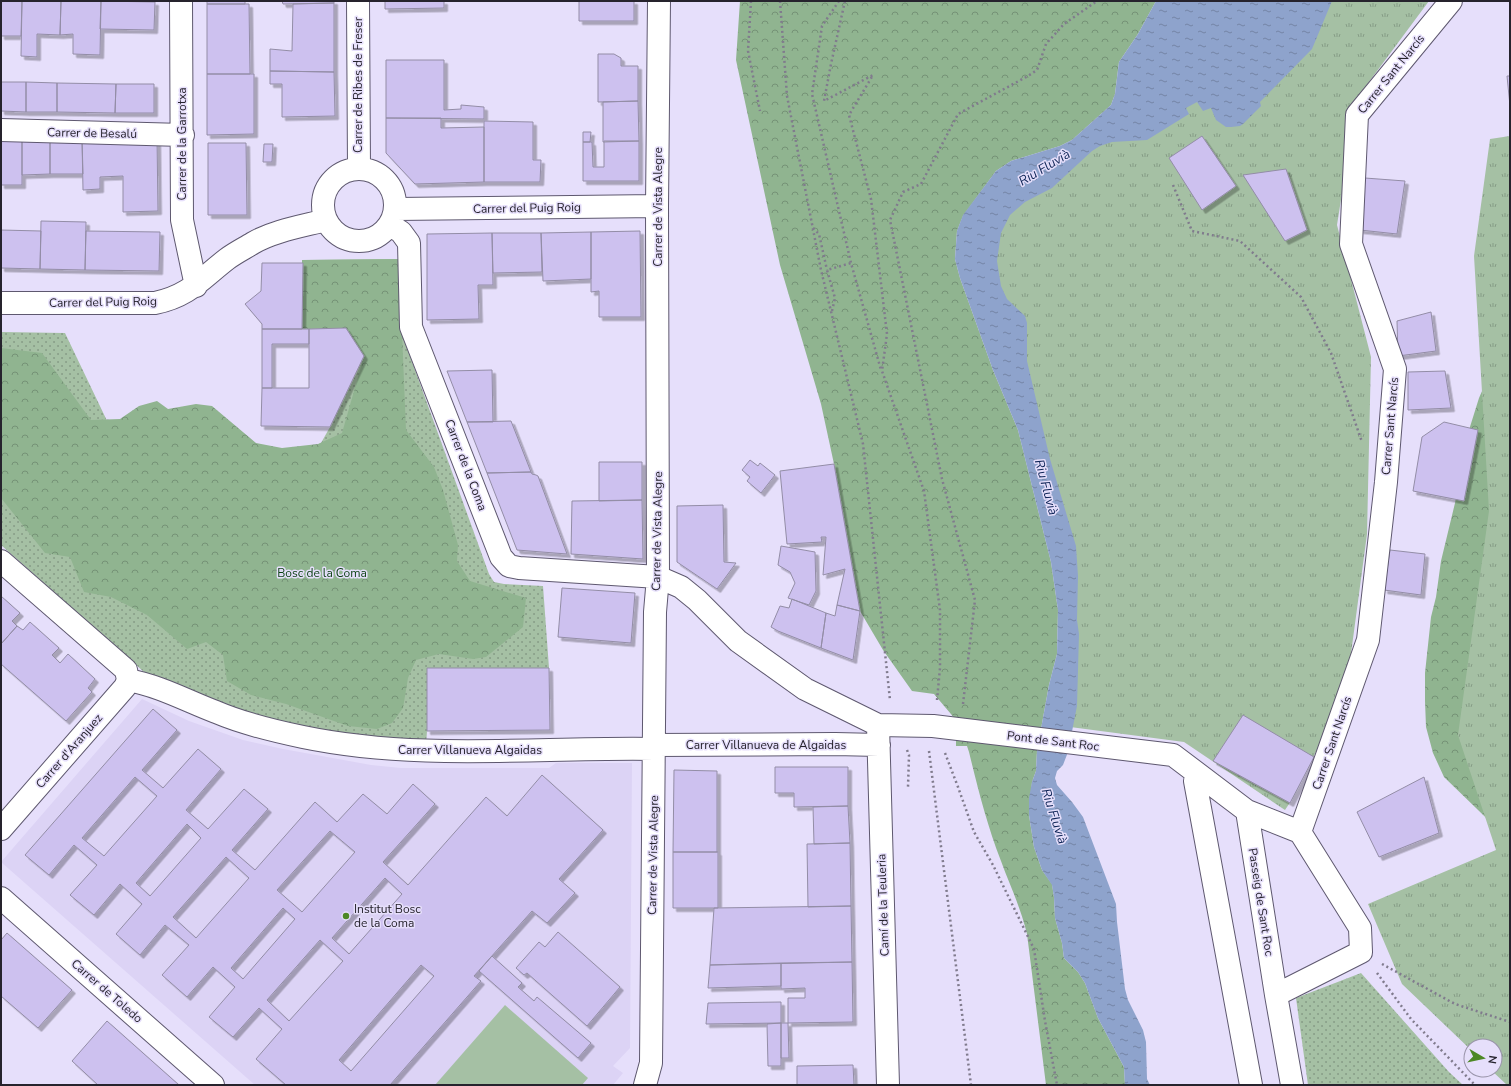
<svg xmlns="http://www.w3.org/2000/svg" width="1511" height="1086" viewBox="0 0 1511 1086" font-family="'Nunito Sans',sans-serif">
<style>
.built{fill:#dcd3f5}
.grass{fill:url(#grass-dots)}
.forest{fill:url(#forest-crowns)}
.park{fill:url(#park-tufts)}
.pitch{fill:#a5c0a4}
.water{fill:url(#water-ripples)}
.building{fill:#cdc1ef;stroke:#938da6;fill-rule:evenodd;filter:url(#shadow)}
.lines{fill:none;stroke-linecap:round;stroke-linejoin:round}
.street-casing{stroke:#5e586f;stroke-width:24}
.path{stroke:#807b8d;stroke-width:2.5;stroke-dasharray:2 3;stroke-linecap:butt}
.street{stroke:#fff;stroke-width:22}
.poi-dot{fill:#4d8825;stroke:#e6dffb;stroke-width:1.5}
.labels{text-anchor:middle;stroke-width:3;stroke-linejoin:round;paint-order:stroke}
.street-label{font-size:12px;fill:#26232d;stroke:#e6dffb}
.park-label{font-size:12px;fill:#083f0f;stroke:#e6dffb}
.poi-label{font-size:12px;fill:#26232d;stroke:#e6dffb;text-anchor:start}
.water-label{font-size:13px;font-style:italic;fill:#0f2557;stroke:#e6dffb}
</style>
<defs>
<pattern id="grass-dots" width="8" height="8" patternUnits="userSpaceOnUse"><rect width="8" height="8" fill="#a5c0a4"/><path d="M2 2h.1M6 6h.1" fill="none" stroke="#869c86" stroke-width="1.8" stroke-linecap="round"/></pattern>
<pattern id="forest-crowns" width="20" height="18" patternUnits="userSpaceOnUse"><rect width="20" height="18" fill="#90b490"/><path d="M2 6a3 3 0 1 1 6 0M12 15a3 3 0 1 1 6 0" fill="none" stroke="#759276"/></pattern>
<pattern id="park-tufts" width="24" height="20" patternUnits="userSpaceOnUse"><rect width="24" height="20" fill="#a5c0a4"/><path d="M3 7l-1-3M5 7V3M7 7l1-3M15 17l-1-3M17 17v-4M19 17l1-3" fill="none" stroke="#869c86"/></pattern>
<pattern id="water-ripples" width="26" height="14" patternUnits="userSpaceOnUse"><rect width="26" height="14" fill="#8ea3cc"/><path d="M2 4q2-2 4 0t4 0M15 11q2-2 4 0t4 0" fill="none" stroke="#7484a6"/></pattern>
<filter id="shadow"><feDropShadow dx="3.5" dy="3.5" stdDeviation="0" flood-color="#0004"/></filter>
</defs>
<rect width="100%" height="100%" fill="#e6dffb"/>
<path class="built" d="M142,699L189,721L243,740L283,749L371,765L401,768H549L556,763H632L630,1048L613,1066L623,1073L613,1085H255L1,862Z"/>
<path class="grass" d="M399,259L406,345L489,574L494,582L504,584L543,586L549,668L427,731L426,745L267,722L157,680L144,672L1,545V332L65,333L132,473L270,470L321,443L330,427L346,328L302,329V260Z
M1361,973L1449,1072L1463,1085H1308L1296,998Z"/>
<path class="forest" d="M740,1H1156L1138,34L1119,62L1115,94L1111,105L1072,140L1060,146L1011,161L996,171L963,216L957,231L955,259L960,278L993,370L1018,430L1051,562L1058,610L1057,654L1049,685L1037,751L1036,771L1032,782L1029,815L1034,847L1042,870L1052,884L1054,897L1055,918L1062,943L1064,958L1078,972L1085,983L1098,1018L1124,1067L1125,1085H1046L1027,934C1021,908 1010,886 1001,861C987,825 978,789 969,752L967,746H956V720L934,694L912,691L883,650L860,611L834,464L821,404L780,265L736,60Z
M399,259L406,430L434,467L443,490L458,545L457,561L470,581L526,598L523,627L486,657L473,659L439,654L416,660L408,678L403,708L392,723L377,729L348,726L286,704L251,695L227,681L223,655L206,642L187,649L147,615L111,597L84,592L70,557L45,553L1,498V348L42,353L91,420L120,419L139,406L157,401L168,409L196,404L212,406L256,443L282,448L318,444L342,433L364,356L346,328L302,329V260Z
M1492,368L1510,841L1444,777L1433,753L1426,727L1425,701V673L1431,617L1436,597L1441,561L1455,503L1469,430L1479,398Z"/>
<path class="park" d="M1236,1H1429L1357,98L1337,225L1371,357L1367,534L1346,691L1293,798L1285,810L1184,742L1055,725L1063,548L979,256L986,218Z
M1510,136V1085H1507L1491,1070H1495V1046H1471V1050L1402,984L1368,904L1496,850L1458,735L1489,511L1474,256L1490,139Z"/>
<path class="pitch" d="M505,1005L588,1078L582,1085H435Z"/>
<path class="water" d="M1156,1H1332L1312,49L1260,102L1261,106L1243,124L1240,126L1231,127H1226L1216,120L1211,108L1203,111L1197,102L1186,108L1189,114L1147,140L1112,142L1100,146L1092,151L1052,188L1025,202L1010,215L1001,233L997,261L1001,286L1007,299L1025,316L1027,323V361L1050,459L1076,546L1078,576L1077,620L1079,634L1077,706L1068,752L1063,765L1057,771L1055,778L1057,785L1072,802L1083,817L1116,904L1117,922L1125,989L1128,1000L1143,1030L1146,1042L1147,1079L1150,1085H1125L1124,1067L1098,1018L1085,983L1078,972L1064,958L1062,943L1055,918L1054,897L1052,885L1042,870L1034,847L1029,815V798L1032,782L1036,771L1037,751L1049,685L1057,654L1058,610L1051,562L1018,430L993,370L960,278L955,259L957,231L963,215L996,171L1011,161L1060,146L1072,140L1111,105L1115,94L1119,62L1138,34Z"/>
<path class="building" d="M1,1H22L21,36H1Z
M22,1H61L60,35L37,34V57L21,56Z
M61,1H101L100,55L73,54V34L60,35Z
M101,1L155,2L154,30L100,29Z
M207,1H245V4H207Z
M282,1H334V3L283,4Z
M385,1H444V8L385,9Z
M579,1H634V21H579Z
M334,3V72L270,71V49L292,51L293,4Z
M207,4H249L250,74H207Z
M598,54H614L621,58V66H638V101L598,102Z
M386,60H444V110L461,109V105L484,107V119L386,118Z
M270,71L334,72L335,116L282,117V84H270Z
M207,74H254V134L207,135Z
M1507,76H1510V106Z
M1,82H26V112L1,111Z
M26,82L57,83V112H26Z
M57,83L116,84L115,113L57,112Z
M116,84H154V113H115Z
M638,101L639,141L603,142V102Z
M386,118H441V128L484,127V182L415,184L386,153Z
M484,121L533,122V160H541L540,182H484Z
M583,132H591L590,142H583Z
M1202,136L1236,186L1202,210L1169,158Z
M157,138L158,211L123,212V176L100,177V189L83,190L82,139Z
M82,139L83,174H50V140Z
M50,140V174L22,175V141Z
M1,141H22V185H1Z
M604,141H639V181H583V142H592L593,167H604Z
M208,143H246L247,215H208Z
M264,144H273L272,162H263Z
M1286,169L1307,230L1285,241L1243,175Z
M1365,178L1405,181L1397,234L1360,230Z
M41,221L86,222L85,270L40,269Z
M1,230L41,231L40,269L1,268Z
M86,231L160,232L159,271L85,270Z
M640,231L641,317H599V291L591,292V232Z
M591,232V279L543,281L541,233Z
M492,233H541L542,272L493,273Z
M492,233L493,285H478L479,319L427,320V234Z
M262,263H303L302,329H262V324L245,304L261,291Z
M1431,312L1436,351L1398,356L1397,321Z
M346,328L364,356L330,427L261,426L262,388H309V329Z
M262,329H309V344H272V388H262Z
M492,370L493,422H467L447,371Z
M1445,371L1451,408L1408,410V372Z
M511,421L531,472L487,473L467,422Z
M1444,422L1478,430L1464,501L1413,491L1422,437Z
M750,460L758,466L760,463L775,475L761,493L747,481L750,477L742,470Z
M599,462H642V500L599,501Z
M834,464L860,611L837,605L845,569L823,575L826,537H821L822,542L787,544L780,471Z
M531,472L532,474L536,475L538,476L567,554L517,550L487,473Z
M642,500L643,559L571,554L572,501Z
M723,505L724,562L736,563L717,589L677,562V506Z
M781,546L815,552L816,591L809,605L788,598L795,583L790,572L778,565Z
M1390,550L1425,554L1421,595L1384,590Z
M562,588L635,593L631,643L558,637Z
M1,596L20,613L12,621L17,626L1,644Z
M792,599L826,613L821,648L778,631L771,627L780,606L789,608Z
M837,605L860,611L853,660L821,648L826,613L835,616Z
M30,622L59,648L52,655L60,663L68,654L95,679L88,688L92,692L66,721L1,664V644L17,626L23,630Z
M427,668H549L550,730L427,731Z
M153,709L177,730L142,770L163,788L198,749L221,769L186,810L208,829L244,789L268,809L232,850L255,870L315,802L337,822L363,794L387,814L413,784L435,804L383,862L408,885L486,797L507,816L542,775L603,830L559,879L575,893L547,923L532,911L474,976L481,981L390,1085H286L256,1059L282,1029L259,1008L233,1037L209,1017L235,987L213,967L187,997L162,975L189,945L165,925L140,955L116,934L142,904L120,884L94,915L70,895L97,865L74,845L49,875L25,855ZM135,777L157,796L104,856L82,838ZM187,824L201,838L150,896L136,883ZM330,831L355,852L302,912L277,890ZM226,857L249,878L196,938L173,917ZM385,878L402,894L349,954L332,938ZM283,908L295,919L243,979L231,968ZM320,940L343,961L289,1021L267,1000ZM421,965L434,976L351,1071L339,1060Z
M1243,715L1314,757L1290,803L1213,761Z
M775,767H848V806L794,807V793H775Z
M674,770L717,771V852H673Z
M1424,777L1439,833L1379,857L1357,812Z
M848,806L850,843L814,844L813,807Z
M850,843L851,906L808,907L807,844Z
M673,852H718V908H673Z
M851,906L852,962L710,965L714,908Z
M558,932L620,987L587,1026L527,973L524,975L516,968L539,942L545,947Z
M7,933L72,990L38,1028L1,996V940Z
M492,956L522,983L518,987L534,1001L537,997L591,1043L578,1058L479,971Z
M852,962L853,1022L788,1023V998H805V988L781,989V963Z
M781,963V986L708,988L710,965Z
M781,1002V1023L706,1024L708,1003Z
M107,1021L179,1085H98L72,1061Z
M781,1023H788L789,1058H781Z
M781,1023V1066H768L767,1024Z
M853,1065L854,1085H797V1066Z"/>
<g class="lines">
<defs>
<path id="street" d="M181,1L182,220L196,286
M358,1L359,169
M1,130L183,135
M323 205a36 36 0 1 1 72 0a36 36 0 1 1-72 0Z
M396,209L657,206
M390,225L401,232L409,243L411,327L501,557L509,566L519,568L658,577L681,587L697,600L738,641L805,689L878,725L933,726L1173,755L1247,811L1300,832L1360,928L1361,952L1276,995
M1,303H155C189,296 201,279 227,259C235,253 245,248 253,243C273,231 303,226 326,220
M1,561L126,670L128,680L125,687L1,829
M128,680C160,686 187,701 216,712C244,724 274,731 303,737C419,761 537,747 654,749
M878,725L888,1085
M654,745L835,744L879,745
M1195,781L1251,1085
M1247,811L1276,995L1292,1085
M1300,832L1368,640L1386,482L1395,369L1351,244L1357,115L1451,1
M1,898L213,1085
M645,1085L651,1063L655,612L658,577L657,206L659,1"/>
</defs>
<use href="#street" class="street-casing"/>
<path class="path" d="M751,1L748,51L760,111
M780,1L787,96L821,270L863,444L890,700
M839,1L822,26L812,94L851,263L881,370
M845,1L831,64L824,101L873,75L849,115L871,199L887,334L882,371L924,491L940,610V668L937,700
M1173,185L1192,231L1240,241L1301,297L1331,353L1362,442
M813,228L819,234L827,270
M832,311L835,298L827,270L851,263
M963,704L975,600L942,479L890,220L903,192L921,184L958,114L1028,76L1037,70L1046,44L1064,24L1097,1
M907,750L909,755L908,787
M929,751L971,1085
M945,753L958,787L974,832L993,865L1034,949L1045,1021L1057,1085
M1382,964L1455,1004L1510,1022
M1377,973L1411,1019L1475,1085"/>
<use href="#street" class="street"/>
</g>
<circle class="poi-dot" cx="346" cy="916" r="4"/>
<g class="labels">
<g class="street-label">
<text transform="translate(1391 74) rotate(-51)" y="4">Carrer Sant Narcís</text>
<text transform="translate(358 85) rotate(-90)" y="4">Carrer de Ribes de Freser</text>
<text transform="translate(92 133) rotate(1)" y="4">Carrer de Besalú</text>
<text transform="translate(182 144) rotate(-90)" y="4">Carrer de la Garrotxa</text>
<text transform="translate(658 207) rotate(-90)" y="4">Carrer de Vista Alegre</text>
<text transform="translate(527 208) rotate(-1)" y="4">Carrer del Puig Roig</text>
<text transform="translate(103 302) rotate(-1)" y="4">Carrer del Puig Roig</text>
<text transform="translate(1390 426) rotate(-85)" y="4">Carrer Sant Narcís</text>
<text transform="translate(466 465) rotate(69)" y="4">Carrer de la Coma</text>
<text transform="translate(657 531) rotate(-89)" y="4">Carrer de Vista Alegre</text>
<text transform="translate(1053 741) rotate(7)" y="4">Pont de Sant Roc</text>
<text transform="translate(1332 743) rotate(-71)" y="4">Carrer Sant Narcís</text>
<text x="766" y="749">Carrer Villanueva de Algaidas</text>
<text x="470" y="754">Carrer Villanueva Algaidas</text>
<text transform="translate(69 751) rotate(-49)" y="4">Carrer d'Aranjuez</text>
<text transform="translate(653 855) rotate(-89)" y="4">Carrer de Vista Alegre</text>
<text transform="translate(1261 902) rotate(81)" y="4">Passeig de Sant Roc</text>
<text transform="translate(883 905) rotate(-92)" y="4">Camí de la Teuleria</text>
<text transform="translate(107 991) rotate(41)" y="4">Carrer de Toledo</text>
</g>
<g class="park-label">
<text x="322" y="577">Bosc de la Coma</text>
</g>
<g class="poi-label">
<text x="354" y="913">Institut Bosc<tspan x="354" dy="14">de la Coma</tspan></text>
</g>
<g class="water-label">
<text transform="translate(1044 167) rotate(-31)" y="5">Riu Fluvià</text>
<text transform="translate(1047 487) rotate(75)" y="5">Riu Fluvià</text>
<text transform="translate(1055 816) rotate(72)" y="5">Riu Fluvià</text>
</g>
</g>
<rect width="1511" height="1086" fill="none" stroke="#26232d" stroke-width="4"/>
<g transform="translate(1483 1058) rotate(99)"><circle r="19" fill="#e6dffb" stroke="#9994a9"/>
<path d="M0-3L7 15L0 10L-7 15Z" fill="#4d8825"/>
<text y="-6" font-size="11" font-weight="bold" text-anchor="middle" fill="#26232d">N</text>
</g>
</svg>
